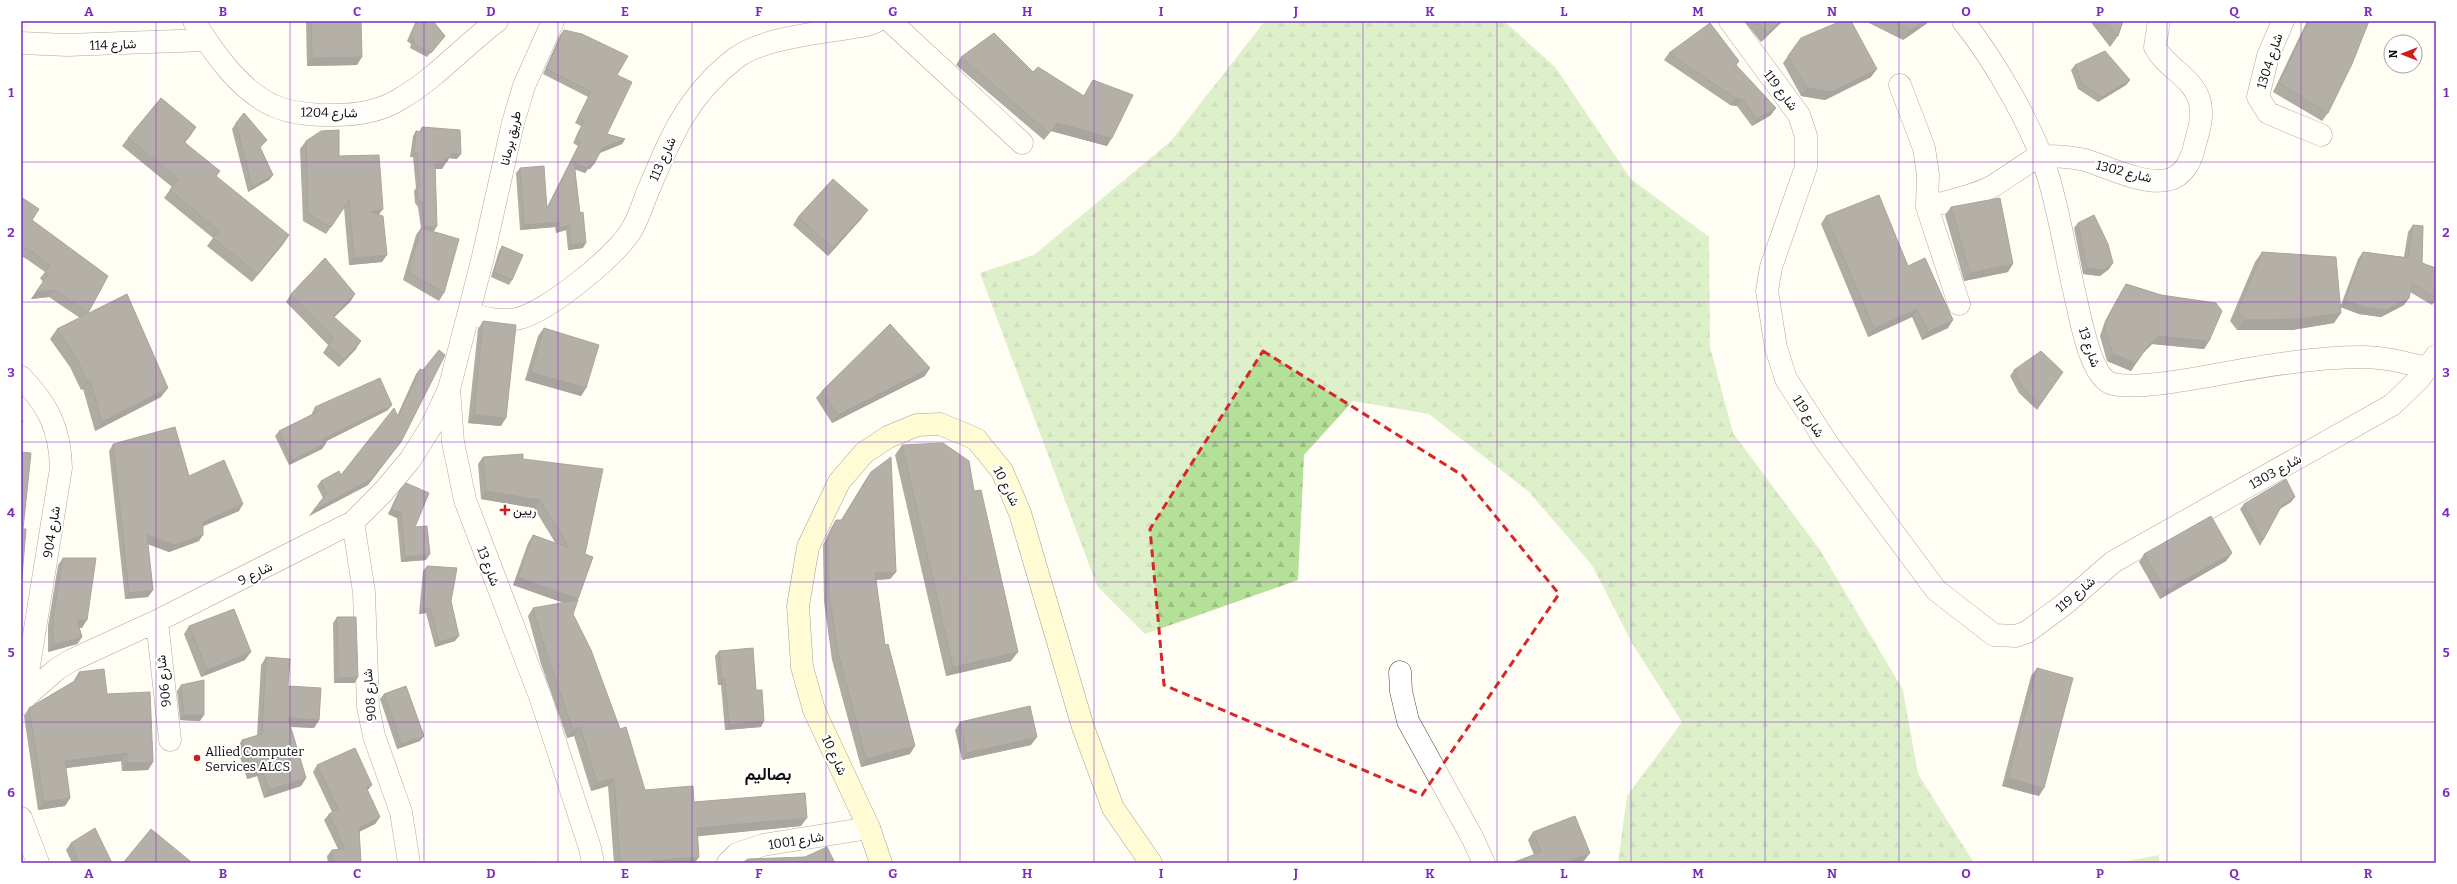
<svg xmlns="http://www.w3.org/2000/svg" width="2457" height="884" viewBox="0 0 2457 884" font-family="Bitter,Vazirmatn,serif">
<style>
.forest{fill:url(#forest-firs)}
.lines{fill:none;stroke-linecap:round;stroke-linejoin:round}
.minor-casing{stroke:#434343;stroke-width:23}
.tertiary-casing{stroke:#434343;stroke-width:23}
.secondary-casing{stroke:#323232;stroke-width:23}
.minor{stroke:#fff;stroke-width:22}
.tertiary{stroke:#fff;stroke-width:22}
.secondary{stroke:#fffbaf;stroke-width:22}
.wall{fill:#4d4741}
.shaded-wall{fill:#3f3935}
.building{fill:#5a524c;stroke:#3f3935}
.marked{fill:none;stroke:#d62828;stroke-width:3;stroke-dasharray:8 5;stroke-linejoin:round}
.grid{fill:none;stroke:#7b2cbf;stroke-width:1;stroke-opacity:0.55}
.poi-dot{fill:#ce1d1b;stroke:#fff;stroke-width:1.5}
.labels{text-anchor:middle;stroke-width:4;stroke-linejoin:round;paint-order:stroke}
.street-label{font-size:13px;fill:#101010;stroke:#fff}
.poi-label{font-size:13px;fill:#101010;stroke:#fff;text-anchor:start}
.district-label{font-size:17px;font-weight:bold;fill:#101010;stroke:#fff}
.neatline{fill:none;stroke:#7b2cbf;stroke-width:1.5}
.grid-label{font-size:13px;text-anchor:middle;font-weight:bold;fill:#7b2cbf}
</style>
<defs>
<pattern id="forest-firs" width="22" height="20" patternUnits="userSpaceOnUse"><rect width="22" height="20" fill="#b4e097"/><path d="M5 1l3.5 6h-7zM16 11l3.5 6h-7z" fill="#9abf81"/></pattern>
</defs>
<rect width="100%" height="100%" fill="#fffdf4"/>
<path class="forest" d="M1265,21H1504L1555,67L1631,179L1709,237L1710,347L1733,433L1820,550L1903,690L1918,774L1974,863H1618L1627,796L1682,722L1632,643L1592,565L1528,491L1429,414L1353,401L1304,455L1298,580L1145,634L1097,586L980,273L1034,255L1171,141Z
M2159,855V863H2119Z"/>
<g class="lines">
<defs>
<path id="minor" d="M194,21C213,52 239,90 274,106C293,114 314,115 334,115C357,115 381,111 400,99C436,78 464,46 497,21
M890,21L1022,143
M1730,21L1799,115L1806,136V167L1771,267L1767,291L1776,348L1786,379L1827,443L1936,590L1994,635L2016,636L2027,632L2066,603L2113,562L2392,405L2419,379L2436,356
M1963,21C1995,61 2035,130 2049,179C2060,217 2066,256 2075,295C2080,315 2090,379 2113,384C2139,390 2203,377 2231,372C2274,364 2320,357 2363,357C2385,357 2406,363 2427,368
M2283,21L2268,56L2258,97L2268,113L2321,135
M21,43L67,45L205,40
M1900,85L1924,148L1928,175L1927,207L1959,304
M1927,207C1948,201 1972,197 1991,187C2001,182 2035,156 2043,156C2055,156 2072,157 2085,160C2108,167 2143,185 2167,180C2184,177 2192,159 2195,144C2199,130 2204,114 2199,99C2191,76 2166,68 2155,47L2159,21
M469,314C484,318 500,322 516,319C545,314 619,254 632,229C638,219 642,207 646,196C669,141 686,96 736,58C765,36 831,32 867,25L877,21
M21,377C48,405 60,428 61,468L23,703
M353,522L364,592L368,707L374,736L401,812L409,863
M157,621L170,740
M1400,672L1401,691L1408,721L1472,837L1484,863
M24,698L57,669L72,660L157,621L353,522L383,492L410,460L432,425L449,389
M21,818L38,863
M728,863L737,854L763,845L869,828"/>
<path id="tertiary" d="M553,21L524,86L513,123L482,261L449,389L453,442L465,500L541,699L590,848L593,863"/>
<path id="secondary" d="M881,863L869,828L814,710L802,667L798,606L808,547L839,482L864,453L888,437L917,425L940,424L976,439L1002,471L1020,513L1083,727L1113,808L1151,863"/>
</defs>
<use href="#minor" class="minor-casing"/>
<use href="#tertiary" class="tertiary-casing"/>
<use href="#secondary" class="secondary-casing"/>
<use href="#minor" class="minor"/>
<use href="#tertiary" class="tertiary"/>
<use href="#secondary" class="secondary"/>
</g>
<path class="wall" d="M306,21H361L357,65L307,66Z
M412,21H433L445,36L427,57L410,48L411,44L407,41L415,23Z
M1744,21H1783L1761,42Z
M1865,21H1929L1926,24L1903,40Z
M2090,21H2123L2118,36L2110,47Z
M2307,21H2369L2328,113L2322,121L2273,92Z
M564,30L617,75L607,134L625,139L622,144L600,153L590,169H588L585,173L575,169L583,248L568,250L566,230L556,233L555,227L520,230L516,173L520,168L547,207L578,146L573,143L581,126L575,123L588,97L543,74L560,35Z
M1801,38L1871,77L1825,100L1801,96L1783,63Z
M1669,53L1739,61L1736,65L1771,115L1752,126L1737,106L1730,105L1664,60Z
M961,57L1033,72L1084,96L1088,88L1093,80L1107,146L1051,131L1044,140L956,65Z
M2075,65L2130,80L2126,85L2098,102L2078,89L2071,70Z
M236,123L267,140L260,148L273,175L269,180L248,192L232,129Z
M196,127L185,142L216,176L284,243L252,282L207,246L213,238L164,198L172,187L122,146L128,138Z
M422,127L457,159L449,158L447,162L445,163V164L442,169H435L434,231H432L444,293L439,301L403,280L416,235L421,228L418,207L415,203L414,191L416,188L413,157H410L413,136L416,131L419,132Z
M306,141L339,156L379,215L382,262L349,265L344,208L326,234L303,221L300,149Z
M21,197L32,220L88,313L86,315L161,397L95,431L83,389L81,390L70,367L50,339L57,329L80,318L49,297L31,299L43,282L40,278L45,272L28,260L21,256Z
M1951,207L2008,272L1964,281L1945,215Z
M1826,216L1908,266L1948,328L1922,340L1912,317L1868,337L1821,224Z
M798,217L862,218L828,256L793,225Z
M2078,223L2109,269L2100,276L2083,274L2074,228Z
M2413,225L2422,263L2436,268V300L2432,305L2410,292L2409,298L2404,305L2381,317L2359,314L2341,307L2334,323L2292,330H2237L2230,321L2255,262L2262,252L2341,305L2358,259L2363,252L2404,257L2408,232Z
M502,246L512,280L509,285L491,277L499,251Z
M2126,284L2161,295L2209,341L2204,349L2152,344L2143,353L2131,371L2107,361L2100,336L2105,321L2121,292Z
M291,294H355L350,302L334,317L356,349L339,367L323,353L328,345L286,302Z
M483,321L501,426L468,423L478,329Z
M544,328L586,388L581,396L525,380L538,336Z
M420,369L401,442L397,447L368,485L309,516L323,498L317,486L321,481L341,475L397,416L416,374Z
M2014,370L2063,372L2037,410L2019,393L2010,376Z
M925,376L832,423L816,398L822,391Z
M315,407L388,410L325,442L326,443L322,449L289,465L275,436L279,431L312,414V413Z
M113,444L189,476L239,511L203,526L199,541L169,552L148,544L153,590L148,597L125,599L109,451Z
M902,445L974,491L1011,661L946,676L895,455Z
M483,457L523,459L585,554L578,599L577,601L573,614L620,729L645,790L694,802L801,826L697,836L695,863H614L608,786L591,791L574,736L567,738L541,664L528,616L533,608L564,603L513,585L528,543L533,535L556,544L534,508L481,499L478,464Z
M871,472L896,572L890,579L876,580L885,645L910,754L861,767L832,660L824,602L823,545L831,528L836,520H841L866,479Z
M400,490L426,560L401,562L397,518L388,514L397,495Z
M2291,502L2280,509L2263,540L2260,546L2240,509L2244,504Z
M2232,553L2226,561L2160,599L2139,562L2144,554Z
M63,558L82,628L79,627L82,637L77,644L48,652V626L58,565Z
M427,566L451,601L455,641L435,647L426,613L419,614L423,571Z
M337,617L355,683H334L333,623Z
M189,626L245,660L201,677L184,634Z
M719,651L761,727L725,730L721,685H718L715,656Z
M266,657L288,686L319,720L314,728L290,727L306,778L301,786L264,798L257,776L247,779L237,748L242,740L257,736L261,665Z
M2037,668L2039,796L2002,786L2031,676Z
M79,672L107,694L153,762L148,770L122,771L121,761L66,768L70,798L65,806L38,810L24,716L29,708L74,681V680Z
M181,685L200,721L180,720L177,691Z
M384,694L420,741L397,749L380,699Z
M960,722L1031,745L962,760L955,730Z
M317,765L368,791L380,817L375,824L359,832L361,863H328L327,856L332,850L338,849L324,820L329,814L332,812L313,772Z
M1533,832L1584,861L1534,855L1528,840Z
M71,843L112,863H72L66,850Z"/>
<path class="shaded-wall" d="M1780,21H1783L1761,42L1767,34Z
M1924,21H1929L1926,24L1903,40L1910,30Z
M362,57L357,65L307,66L312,58Z
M1877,69L1871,77L1825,100L1801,96L1807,88Z
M2130,80L2126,85L2098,102L2102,97Z
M1735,98L1742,99L1737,106L1730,105Z
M1776,108L1771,115L1752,126L1757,119Z
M1057,123L1112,138L1107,146L1051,131L1044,140Z
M196,127L191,135L179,150L184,142Z
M625,139L622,144L599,153L602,148Z
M414,152L417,153L413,157H410Z
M450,153L461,154L457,159L449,158L447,162L442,163L445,158Z
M574,163L589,164H594L590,169H588L585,173L571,168Z
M435,164H445L442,169H431Z
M273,175L269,180L248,192L252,187Z
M383,209L377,217L370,212Z
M868,210L862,218L828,256L833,248Z
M559,222L555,227L520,230L524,225Z
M569,225L566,230L556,233L560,228Z
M437,226L434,231L421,232L424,227Z
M289,235L284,243L252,282L258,274Z
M586,243L583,248L568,250L571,245Z
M387,255L382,262L349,265L354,258Z
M2113,263L2109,269L2100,276L2083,274L2087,268Z
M2013,264L2008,272L1964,281L1970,273Z
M54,290L49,297L31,299L36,292Z
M355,294L350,302L328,323L333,316Z
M2409,298L2404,305L2381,317L2359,314L2340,307L2345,300Z
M1917,309L1912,317L1868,337L1874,329Z
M2341,313L2334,323L2292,330H2237L2244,320Z
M1953,320L1948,328L1922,340L1928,332Z
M2158,336L2209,341L2204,349L2152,344L2141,355L2147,347Z
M361,341L356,349L339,367L344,360Z
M2113,354L2136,363L2131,371L2107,361Z
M930,368L925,376L832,423L838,415Z
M531,372L586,388L581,396L525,380Z
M90,380L83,389L81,390L87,381Z
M168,388L161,397L95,431L102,422Z
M392,405L388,410L320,444L323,439Z
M474,415L506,418L501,426L468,423Z
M401,442L368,485L309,516L313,511Z
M326,443L322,449L289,465L293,460Z
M486,491L540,500L534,508L481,499Z
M2295,497L2291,502L2278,510L2282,505Z
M243,504L239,511L199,528L203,522Z
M392,509L401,513L397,518L388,514Z
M147,535H203L199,541L169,552L142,542Z
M2232,553L2226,561L2160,599L2165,591Z
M430,554L426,560L401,562L405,557Z
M896,572L890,579L869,580L875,573Z
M518,577L578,599L573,606L513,585Z
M153,590L148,597L125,599L129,593Z
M430,608L426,613L419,614L423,609Z
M77,620H87L82,628L72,627Z
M459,636L455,641L435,647L439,642Z
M82,637L77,644L48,652L53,645Z
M251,652L245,660L201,677L207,670Z
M1018,652L1011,661L946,676L953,667Z
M358,677L355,683H334L338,678Z
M725,679L721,685H718L722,680Z
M184,715H204L200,721L180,720Z
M288,718L319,720L314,728L282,726Z
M764,721L761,727L725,730L729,725Z
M580,727L574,736L567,738L573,730Z
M424,736L420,741L397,749L401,744Z
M1037,737L1031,745L962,760L967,753Z
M915,746L910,754L861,767L866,759Z
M127,753L121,761L59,769L65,761Z
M153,762L148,770L122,771L127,763Z
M262,769L257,776L247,779L252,772Z
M306,778L301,786L264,798L269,790Z
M614,778L608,786L591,791L597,783Z
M2008,778L2044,788L2039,796L2002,786Z
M372,785L367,791L366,787Z
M70,798L65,806L38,810L44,802Z
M380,817L375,824L354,834L359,828Z
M807,818L801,826L691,837L697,828Z
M1590,853L1584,861L1578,863H1563Z
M699,857L695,863H651L652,861Z"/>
<path class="building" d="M311,21H361L362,57L312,58Z
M417,21H433L445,36L431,53L413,43L414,39L410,36Z
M1756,21H1780L1767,34Z
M1841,21H1851L1877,69L1831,92L1807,88L1788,56L1801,38Z
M1892,21H1924L1910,30Z
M2105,21H2123L2118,36Z
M2309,21H2369L2352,64L2328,113L2279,83Z
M1710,23L1739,61L1734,67L1736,65L1776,108L1757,119L1742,99L1735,98L1669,53Z
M564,30L582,34L628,56L617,75L632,82L607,134L625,139L602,148L594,164H589L588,168L574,163L580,213L583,212L586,243L571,245L569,225L560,228L559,222L524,225L520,168L544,166L547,209L581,141L576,138L584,121L578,118L591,92L546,69Z
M994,33L1033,72L1038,67L1084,96L1093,80L1133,95L1112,138L1057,123L1049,133L961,57Z
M2105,51L2130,80L2102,97L2082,84L2075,65Z
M161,98L196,127L184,142L220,171L216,176L289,235L258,274L213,238L219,231L170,190L178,179L128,138Z
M244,113L267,140L260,147L273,175L252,187L236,123Z
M422,127L460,130L461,154L450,153V157L445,158V164H435L437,226L424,227L422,202L418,199L417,186H420L417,153L414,152L416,131L421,132Z
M339,130V156L379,155L383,209L370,212L383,216L387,255L354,258L349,200L331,227L308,214L306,141L321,131Z
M833,179L868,210L833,248L798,217Z
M1879,195L1908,266L1925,258L1953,320L1928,332L1917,309L1874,329L1826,216Z
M21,197L39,209L32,220L108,276L88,313L54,290L36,292L48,275L45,271L50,266L33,252L21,246Z
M2000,198L2013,264L1970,273L1951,207Z
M2094,215L2108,244L2113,263L2104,270L2087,268L2078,223Z
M2413,225L2423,226L2422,263L2436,268V298L2412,283L2409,298L2386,310L2364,307L2345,300L2363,252L2408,258Z
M421,228L459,239L444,293L408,272Z
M502,246L523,255L512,280L494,272Z
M2262,252L2336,257L2341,313L2299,319L2244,320L2238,311Z
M325,258L355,294L333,316L361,341L344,360L328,345L334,339L291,294Z
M2126,284L2161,295L2216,303L2222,311L2209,341L2158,336L2147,347L2136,363L2113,354L2105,328L2110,313Z
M127,294L168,388L102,422L90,380L87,381L76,357L57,329Z
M483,321L516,325L506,418L474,415Z
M890,324L930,368L838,415L822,391Z
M544,328L599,345L586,388L531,372Z
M439,350L445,355L401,442L371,479L313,511L327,493L321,481L339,471L341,475L394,408L398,417L420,369L423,370Z
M2041,351L2063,372L2040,404L2023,388L2014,370Z
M380,378L392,405L323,439L326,443L293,460L279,431L318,412L315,407Z
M21,418L23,422L21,423Z
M175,427L189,476L224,460L243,504L203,522V535L174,545L147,535L153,590L129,593L113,444Z
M943,443L969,461L974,491L981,490L1018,652L953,667L902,445Z
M21,452L31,453L23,529H26L21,589Z
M523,454V459L603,469L585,554L593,557L578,599L518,577L533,535L569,548L540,500L486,491L483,457Z
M891,457L896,572L875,573L885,645L888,644L915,746L866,759L838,652L829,594L828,538L836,520H842L871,472Z
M2286,479L2295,497L2282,505L2263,540L2244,504Z
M406,483L429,493L415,527L427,526L430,554L405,557L401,513L392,509L400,490Z
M2211,516L2232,553L2165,591L2144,554Z
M63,558H96L87,620H77L82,637L53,645V618Z
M427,566L457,568L451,601L459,636L439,642L430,608L423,609Z
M578,600L573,614L591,650L620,729L626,727L645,790L693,786L694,802L805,793L807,818L697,828L699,857L652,861V863H620L614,778L597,783L580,727L573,730L547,655L533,608Z
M234,609L251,652L207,670L189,626Z
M337,617H356L358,677L338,678Z
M753,648L756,690H762L764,721L729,725L725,679L722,680L719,651Z
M266,657L290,659L288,686L321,688L319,720L288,718L306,778L269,790L262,769L252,772L242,740L262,734Z
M2037,668L2073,678L2044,788L2008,778Z
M104,669L107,694L150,692L153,762L127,763V753L65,761L70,798L44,802L29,708L80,678L79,672Z
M204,680V715H184L181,685Z
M406,686L424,736L401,744L384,694Z
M1030,706L1037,737L967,753L960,722Z
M355,748L372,785L366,787L380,817L359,828L361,863H333L332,850L345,849L329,814L338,809L317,765Z
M1575,816L1590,853L1563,863H1512L1541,852L1533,832Z
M95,828L112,863H79L71,843Z
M151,829L190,861L188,863H123Z
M827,847L835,863H742L748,859L805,857Z
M534,862V863H502Z"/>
<path d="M0 0H2457V884H0ZM1263,351L1462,475L1559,594L1422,795L1164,685L1150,529Z" fill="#fffdf4" fill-opacity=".55" fill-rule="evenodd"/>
<path class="marked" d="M1263,351L1462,475L1559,594L1422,795L1164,685L1150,529Z"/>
<path class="grid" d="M156,21V863M290,21V863M424,21V863M558,21V863M692,21V863M826,21V863M960,21V863M1094,21V863M1228,21V863M1363,21V863M1497,21V863M1631,21V863M1765,21V863M1899,21V863M2033,21V863M2167,21V863M2301,21V863M21,162H2436M21,302H2436M21,442H2436M21,582H2436M21,722H2436"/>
<g class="poi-dot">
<path d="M503 504h4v4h4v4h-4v4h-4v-4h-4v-4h4z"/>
<circle cx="197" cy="758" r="4"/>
</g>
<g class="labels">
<g class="street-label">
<text transform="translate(113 44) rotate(-2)" y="5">شارع 114</text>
<text transform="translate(2269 61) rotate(-72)" y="5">شارع 1304</text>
<text transform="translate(1781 90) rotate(53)" y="5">شارع 119</text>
<text transform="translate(329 112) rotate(1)" y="5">شارع 1204</text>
<text transform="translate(510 138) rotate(-77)" y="5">طريق برمانا</text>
<text transform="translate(662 159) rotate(-66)" y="5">شارع 113</text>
<text transform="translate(2124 171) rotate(14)" y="5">شارع 1302</text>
<text transform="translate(2090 347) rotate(71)" y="5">شارع 13</text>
<text transform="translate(1809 416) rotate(58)" y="5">شارع 119</text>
<text transform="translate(2275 471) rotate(-29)" y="5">شارع 1303</text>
<text transform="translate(1007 486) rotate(63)" y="5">شارع 10</text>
<text transform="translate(51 532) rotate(-81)" y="5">شارع 904</text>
<text transform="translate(489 566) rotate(69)" y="5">شارع 13</text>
<text transform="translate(255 573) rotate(-26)" y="5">شارع 9</text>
<text transform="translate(2075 594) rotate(-40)" y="5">شارع 119</text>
<text transform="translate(163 681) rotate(-96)" y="5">شارع 906</text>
<text transform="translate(369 695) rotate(-95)" y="5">شارع 908</text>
<text transform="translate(835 755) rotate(65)" y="5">شارع 10</text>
<text transform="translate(796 840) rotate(-9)" y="5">شارع 1001</text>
</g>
<g class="poi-label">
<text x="513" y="515">ريين</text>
<text x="205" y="756">Allied Computer<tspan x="205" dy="15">Services ALCS</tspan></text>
</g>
<g class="district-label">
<text x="768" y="780">بصاليم</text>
</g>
</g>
<rect width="2457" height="884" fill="none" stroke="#ffffff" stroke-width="44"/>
<g transform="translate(2403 54) rotate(270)"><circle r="19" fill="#ffffff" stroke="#9f9f9f"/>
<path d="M0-3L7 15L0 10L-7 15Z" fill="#ce1d1b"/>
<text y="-6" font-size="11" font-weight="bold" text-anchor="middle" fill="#101010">N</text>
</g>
<rect x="22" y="22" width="2413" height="840" class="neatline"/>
<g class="grid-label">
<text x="89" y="16">A</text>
<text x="223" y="16">B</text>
<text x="357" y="16">C</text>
<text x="491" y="16">D</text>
<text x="625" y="16">E</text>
<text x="759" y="16">F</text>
<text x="893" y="16">G</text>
<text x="1027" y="16">H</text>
<text x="1161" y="16">I</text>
<text x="1296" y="16">J</text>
<text x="1430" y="16">K</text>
<text x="1564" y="16">L</text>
<text x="1698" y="16">M</text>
<text x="1832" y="16">N</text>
<text x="1966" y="16">O</text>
<text x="2100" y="16">P</text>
<text x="2234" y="16">Q</text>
<text x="2368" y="16">R</text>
<text x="11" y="97">1</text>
<text x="2446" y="97">1</text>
<text x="11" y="237">2</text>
<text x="2446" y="237">2</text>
<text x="11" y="377">3</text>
<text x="2446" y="377">3</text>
<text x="11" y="517">4</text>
<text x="2446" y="517">4</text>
<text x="11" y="657">5</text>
<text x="2446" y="657">5</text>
<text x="11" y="797">6</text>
<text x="2446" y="797">6</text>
<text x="89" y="878">A</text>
<text x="223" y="878">B</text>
<text x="357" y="878">C</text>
<text x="491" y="878">D</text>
<text x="625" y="878">E</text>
<text x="759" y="878">F</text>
<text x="893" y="878">G</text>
<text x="1027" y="878">H</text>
<text x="1161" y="878">I</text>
<text x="1296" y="878">J</text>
<text x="1430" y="878">K</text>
<text x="1564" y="878">L</text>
<text x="1698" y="878">M</text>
<text x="1832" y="878">N</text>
<text x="1966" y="878">O</text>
<text x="2100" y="878">P</text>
<text x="2234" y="878">Q</text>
<text x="2368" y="878">R</text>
</g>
</svg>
